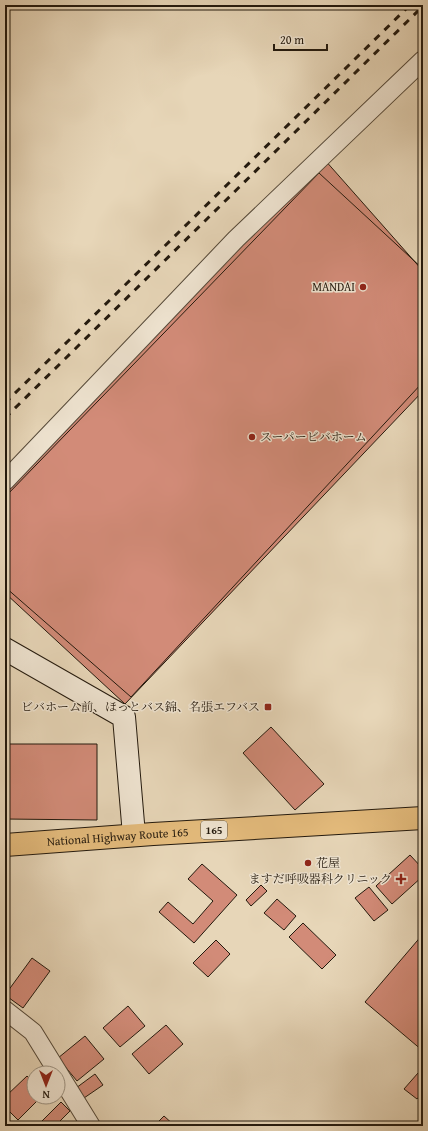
<svg xmlns="http://www.w3.org/2000/svg" width="428" height="1131" viewBox="0 0 428 1131" font-family="'Gentium Book Plus','Noto Serif JP',serif">
<style>
.building{fill:#d28b78;stroke:#23190d}
.lines{fill:none;stroke-linecap:round;stroke-linejoin:round}
.street-casing{stroke:#544838;stroke-width:20}
.secondary-casing{stroke:#23190d;stroke-width:24}
.highway-casing{stroke:#23190d;stroke-width:24}
.street{stroke:#efe4d1;stroke-width:18}
.secondary{stroke:#efe4d1;stroke-width:22}
.highway{stroke:#e4bb7c;stroke-width:22}
.rail{stroke:#23190d;stroke-width:3;stroke-dasharray:7 7;stroke-linecap:butt}
.poi-dot{fill:#8f2418;stroke:#efe4d1;stroke-width:1.5}
.labels{text-anchor:middle;stroke-width:3;stroke-linejoin:round;paint-order:stroke}
.shield{fill:#efe4d1;stroke:#605648;stroke-width:1}
.shield-label{font-size:11px;font-weight:bold;fill:#23190d}
.poi-label{font-size:12px;fill:#23190d;stroke:#efe4d1;text-anchor:end}
.street-label{font-size:12px;fill:#23190d;stroke:#efe4d1}
</style>
<rect width="100%" height="100%" fill="#e7d6b8"/>
<filter id="stains"><feTurbulence type="fractalNoise" baseFrequency=".005" numOctaves="4"/><feColorMatrix values="0 0 0 0 .2 0 0 0 0 .09 0 0 0 0 .02 0 0 0 .5 -.17"/></filter>
<radialGradient id="worn" r=".72"><stop offset=".6" stop-color="#630" stop-opacity="0"/><stop offset="1" stop-color="#630" stop-opacity=".3"/></radialGradient>
<path class="building" d="M324,159L423,271V391L125,704L5,593V488Z
M319,173L423,269V382L131,697L5,587V497Z
M271,727L324,784L295,810L243,753Z
M5,744H97V820L5,819Z
M410,855L423,869V876L392,904L376,886Z
M202,864L237,895L194,943L159,912L168,902L193,924L213,901L188,879Z
M261,885L267,891L251,906L246,900Z
M369,887L388,910L374,921L355,898Z
M277,899L296,916L284,930L264,913Z
M303,923L336,955L322,969L289,937Z
M423,934V1051L365,1002Z
M216,940L230,954L208,977L193,963Z
M32,958L50,971L23,1008L5,995Z
M128,1006L145,1026L120,1047L103,1028Z
M166,1025L183,1044L149,1074L132,1054Z
M85,1036L104,1059L77,1081L58,1058Z
M418,1073L423,1077V1092L417,1099L404,1089Z
M95,1074L103,1085L84,1098L76,1088Z
M27,1076L34,1083V1097H41L18,1120L5,1107V1097Z
M61,1102L70,1111L55,1126H43L40,1123Z
M164,1116L175,1126H154Z"/>
<g class="lines">
<defs>
<path id="street" d="M5,481L236,239L423,60
M5,1010L33,1032L91,1126"/>
<path id="secondary" d="M5,649L124,717L134,835"/>
<g id="highway">
<path id="s1" d="M5,845L153,834L423,818"/>
</g>
</defs>
<use href="#street" class="street-casing"/>
<use href="#secondary" class="secondary-casing"/>
<use href="#highway" class="highway-casing"/>
<use href="#street" class="street"/>
<use href="#secondary" class="secondary"/>
<use href="#highway" class="highway"/>
<path class="rail" d="M5,403L410,5
M5,418L423,6"/>
</g>
<g class="poi-dot">
<circle cx="363" cy="287" r="4"/>
<circle cx="252" cy="437" r="4"/>
<rect x="264" y="703" width="8" height="8" rx="2"/>
<circle cx="308" cy="863" r="4"/>
<path d="M399 873h4v4h4v4h-4v4h-4v-4h-4v-4h4z"/>
</g>
<g class="labels">
<rect class="shield" x="201" y="821" width="26" height="18" rx="3"/>
<g class="shield-label">
<text x="214" y="834">165</text>
</g>
<g class="poi-label">
<text x="355" y="291">MANDAI</text>
<text x="260" y="441" text-anchor="start">スーパービバホーム</text>
<text x="260" y="711">ビバホーム前、ほっとバス錦、名張エフバス</text>
<text x="316" y="867" text-anchor="start">花屋</text>
<text x="392" y="883">ますだ呼吸器科クリニック</text>
</g>
<g class="street-label">
<text dy="4" stroke="none"><textPath href="#s1" startOffset="113">National Highway Route 165</textPath></text>
</g>
</g>
<rect width="428" height="1131" fill="none" stroke="#e7d6b8" stroke-width="20"/>
<rect x="6" y="6" width="416" height="1119" fill="none" stroke="#23190d" stroke-width="2"/>
<rect x="10" y="10" width="408" height="1111" fill="none" stroke="#23190d"/>
<g transform="translate(46 1085) rotate(180)"><circle r="19" fill="#efe4d1" stroke="#9d9383"/>
<path d="M0-3L7 15L0 10L-7 15Z" fill="#8f2418"/>
<text y="-6" font-size="11" font-weight="bold" text-anchor="middle" fill="#23190d">N</text>
</g>
<path d="M274 44v6h53v-6" fill="none" stroke="#23190d" stroke-width="2"/>
<text x="280" y="44" font-size="12" fill="#23190d" stroke="#efe4d1" stroke-width="3" paint-order="stroke">20 m</text>
<rect width="100%" height="100%" filter="url(#stains)"/>
<rect width="100%" height="100%" fill="url(#worn)"/>
</svg>
